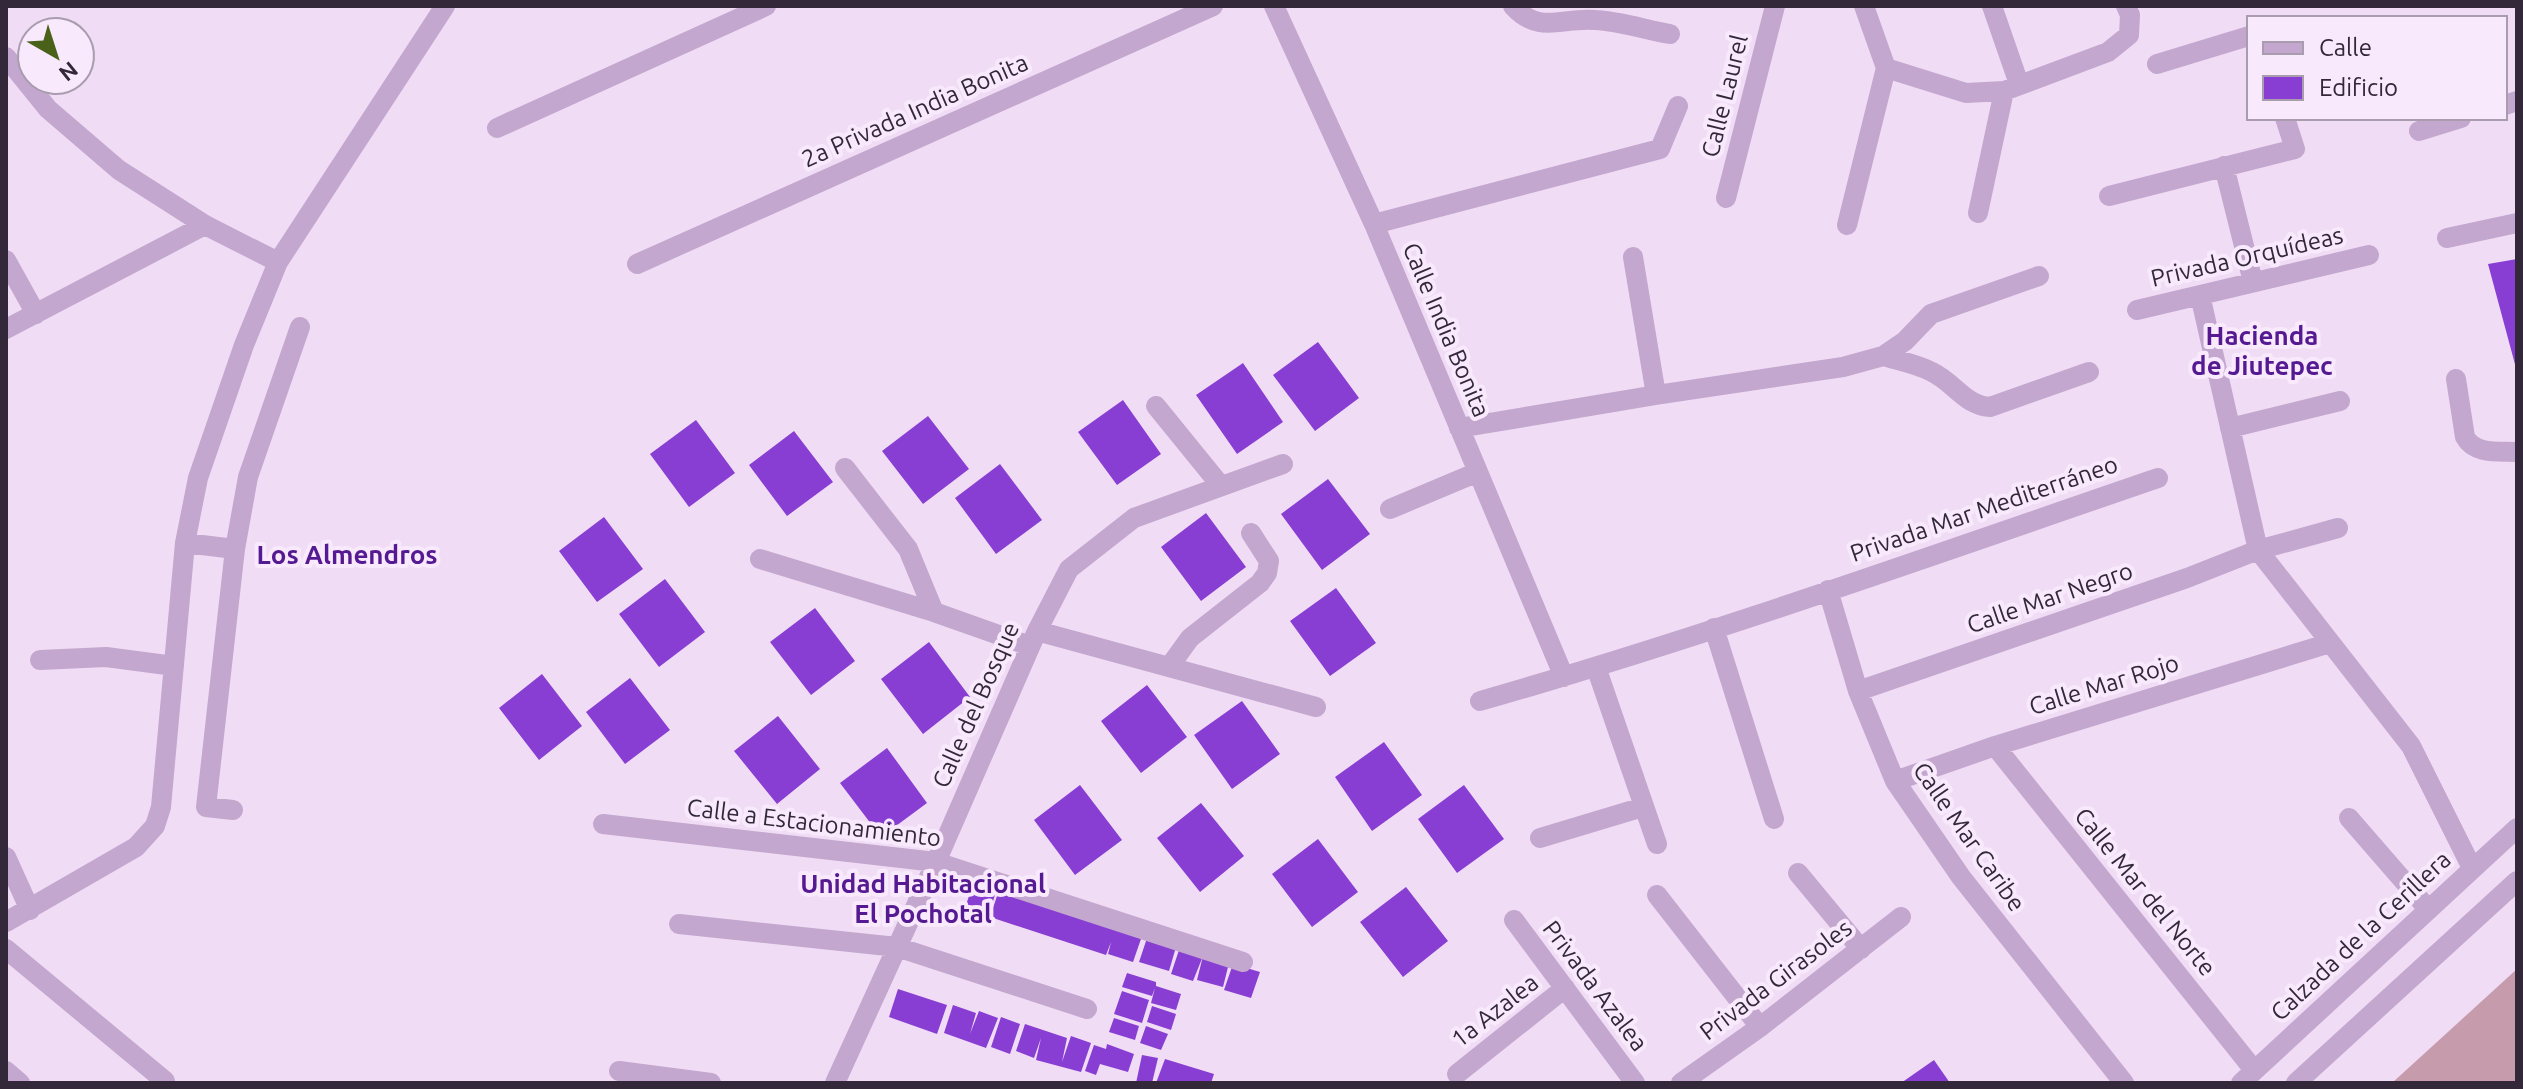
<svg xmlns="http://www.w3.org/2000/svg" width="2523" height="1089" viewBox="0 0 2523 1089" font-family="Ubuntu,sans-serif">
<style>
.green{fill:#c69bac}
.building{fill:#883ed2}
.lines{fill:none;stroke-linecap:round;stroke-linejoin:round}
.minor{stroke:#c3a7cf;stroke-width:20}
.labels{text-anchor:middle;stroke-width:8;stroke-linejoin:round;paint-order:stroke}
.street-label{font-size:24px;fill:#33283a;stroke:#f8eafc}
.neighbourhood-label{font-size:26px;font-weight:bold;fill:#551992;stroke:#f8eafc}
</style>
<rect width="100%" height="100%" fill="#f0ddf5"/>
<path class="green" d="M2517,969V1083H2392Z"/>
<path class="building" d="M2517,259V367L2516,368L2488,264Z
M1318,342L1359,398L1315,431L1273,375Z
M1243,363L1283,422L1237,454L1196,395Z
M1123,400L1161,454L1117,485L1078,432Z
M928,416L969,469L923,504L882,451Z
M696,420L735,473L689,507L650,454Z
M794,431L833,482L787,516L749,465Z
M1000,464L1042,520L996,554L955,498Z
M1328,479L1370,534L1322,570L1281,514Z
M1206,513L1246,567L1201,601L1161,547Z
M604,517L643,569L597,602L559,551Z
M665,579L705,632L659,667L619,614Z
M1336,588L1376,643L1330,676L1290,621Z
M815,608L855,661L811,695L770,642Z
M929,642L970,697L923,734L881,679Z
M542,674L582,726L539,760L499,708Z
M630,678L670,730L625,764L586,712Z
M1147,685L1187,737L1141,773L1101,721Z
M1242,701L1280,754L1232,789L1194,735Z
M778,716L820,769L777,804L734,751Z
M1384,742L1422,795L1372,831L1335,777Z
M887,748L927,803L881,837L840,783Z
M1080,785L1122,840L1075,875L1034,820Z
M1464,785L1504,839L1457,873L1418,819Z
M1201,803L1244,856L1200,892L1157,838Z
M1318,839L1358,892L1312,927L1272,874Z
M974,881L997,888L987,921L963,914Z
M1000,887L1142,936L1133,962L1108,954L1111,942L1106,955L990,917Z
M1406,887L1448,941L1403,977L1360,922Z
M1147,938L1176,947L1169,971L1139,962Z
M1180,947L1229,963L1223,987L1197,980L1203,956L1193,981L1171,974Z
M1233,964L1260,972L1251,998L1224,990Z
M1127,973L1156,982V986L1181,994L1176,1010L1151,1003L1155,988L1152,996L1122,987Z
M898,989L947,1005L937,1034L889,1017Z
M1122,991L1149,1000L1142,1023L1114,1014Z
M953,1005L976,1013L970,1034L979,1011L998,1018L986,1048L944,1033Z
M1152,1006L1176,1014L1171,1030L1147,1022Z
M1001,1017L1020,1024L1010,1054L991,1047Z
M1114,1018L1139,1026L1135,1040L1109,1032Z
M1025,1024L1067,1038L1062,1062L1071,1036L1091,1043L1081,1072L1036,1060L1041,1038L1034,1058L1016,1051Z
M1146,1026L1168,1034L1161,1050L1140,1043Z
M1107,1044L1134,1054L1128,1072L1100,1064L1096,1075L1085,1071L1094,1045L1106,1049Z
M1142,1055L1158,1058L1152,1083H1136Z
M1165,1059L1214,1074L1211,1083H1156Z
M1934,1060L1950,1083H1901Z"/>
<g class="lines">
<path class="minor" d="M1274,6L1374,224L1564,677
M1513,6C1539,35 1562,17 1595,20C1620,21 1646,30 1670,34
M1992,6L2019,84
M6,57L48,109L119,170L205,225L278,262
M2157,64L2249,36
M1886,68L1966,93L2004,91L2108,52L2129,35L2130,15L2126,6
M2505,105L2517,101
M497,128L766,6
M2419,131L2461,118
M2224,166L2253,282
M2109,196L2295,149L2285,118
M1726,198L1775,6
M1978,213L2004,91
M1374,224L1660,149L1678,106
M1847,225L1886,68L1864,6
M2447,238L2517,223
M1633,257L1656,395
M6,260L36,314
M637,264L1213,6
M2200,295L2258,550L2411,746L2472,868
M2137,310L2369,255
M6,329L205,225
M1883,356C1899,361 1917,364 1932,372C1955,383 1964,405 1990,407L2089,372
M2456,379L2465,437C2475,455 2499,451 2517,452
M1156,406L1221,486
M1459,428L1656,395L1843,367L1883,356L1905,341L1931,314L2039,276
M2230,428L2340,401
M845,468L908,549L934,612
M1390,509L1478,472
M185,543L235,549
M760,559L934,612L1030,646
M1828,590L1858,691L1895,781L1961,877L2124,1083
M1714,628L1774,819
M1037,631L1316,707
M40,660L106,657L174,666
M1169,667L1190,638L1260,583L1267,573L1269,561L1251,533
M1596,667L1657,844
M1858,691L2187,578L2258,550L2338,528
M1480,701C1708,636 1933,555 2158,478
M1995,746L2254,1070
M1895,781L1995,746L2330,643
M233,810L206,807L235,549L248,477L300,327
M2349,818L2428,909
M603,824L936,862L1243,962
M1540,838L1643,807
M6,857L30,910
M1798,873L1861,949
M1657,895L1760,1027
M1514,920L1635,1083
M6,922L136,847L155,826L161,807L185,543L198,478L244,345L278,262L445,6
M679,924L897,947L1087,1009
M6,949L165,1081
M6,1071L20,1083
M619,1071L711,1083
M1457,1074L1565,988
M835,1083L936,862L1037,631L1069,569L1134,518L1283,464
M1681,1083L1760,1027L1901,917
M2241,1083L2517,828
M2296,1083L2517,881"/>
</g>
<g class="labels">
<g class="street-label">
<text transform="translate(1725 96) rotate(-76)" y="8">Calle Laurel</text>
<text transform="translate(915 111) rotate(-24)" y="8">2a Privada India Bonita</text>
<text transform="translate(2247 257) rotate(-13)" y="8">Privada Orquídeas</text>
<text transform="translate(1446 330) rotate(67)" y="8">Calle India Bonita</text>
<text transform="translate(1984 509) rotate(-19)" y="8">Privada Mar Mediterráneo</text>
<text transform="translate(2050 598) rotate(-19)" y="8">Calle Mar Negro</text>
<text transform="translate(2104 685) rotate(-17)" y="8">Calle Mar Rojo</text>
<text transform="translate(976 705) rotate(-66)" y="8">Calle del Bosque</text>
<text transform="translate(814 823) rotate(7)" y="8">Calle a Estacionamiento</text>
<text transform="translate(1969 837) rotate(55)" y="8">Calle Mar Caribe</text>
<text transform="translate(2145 892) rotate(51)" y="8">Calle Mar del Norte</text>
<text transform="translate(2361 936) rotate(-43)" y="8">Calzada de la Cerillera</text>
<text transform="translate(1776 980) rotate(-37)" y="8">Privada Girasoles</text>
<text transform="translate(1595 986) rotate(53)" y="8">Privada Azalea</text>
<text transform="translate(1495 1011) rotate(-38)" y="8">1a Azalea</text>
</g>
<g class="neighbourhood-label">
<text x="2262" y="345">Hacienda<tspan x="2262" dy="30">de Jiutepec</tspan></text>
<text x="347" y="564">Los Almendros</text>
<text x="923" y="893">Unidad Habitacional<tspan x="923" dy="30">El Pochotal</tspan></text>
</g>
</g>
<rect width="2523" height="1089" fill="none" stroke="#33283a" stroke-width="16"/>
<rect x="2247" y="16" width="260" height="104" fill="#f8eafc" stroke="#a99cae" stroke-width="2"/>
<rect x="2263" y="42" width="40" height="12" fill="#c3a7cf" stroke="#a99cae" stroke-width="2"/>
<text x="2319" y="56" font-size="24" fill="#33283a">Calle</text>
<rect x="2263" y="76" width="40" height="24" fill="#883ed2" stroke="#a99cae" stroke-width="2"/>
<text x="2319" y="96" font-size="24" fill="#33283a">Edificio</text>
<g transform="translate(56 56) rotate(141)"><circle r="38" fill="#f8eafc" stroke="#a99cae" stroke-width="2"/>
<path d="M0-6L14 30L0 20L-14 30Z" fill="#496119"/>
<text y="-12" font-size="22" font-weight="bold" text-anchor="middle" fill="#33283a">N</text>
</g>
</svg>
